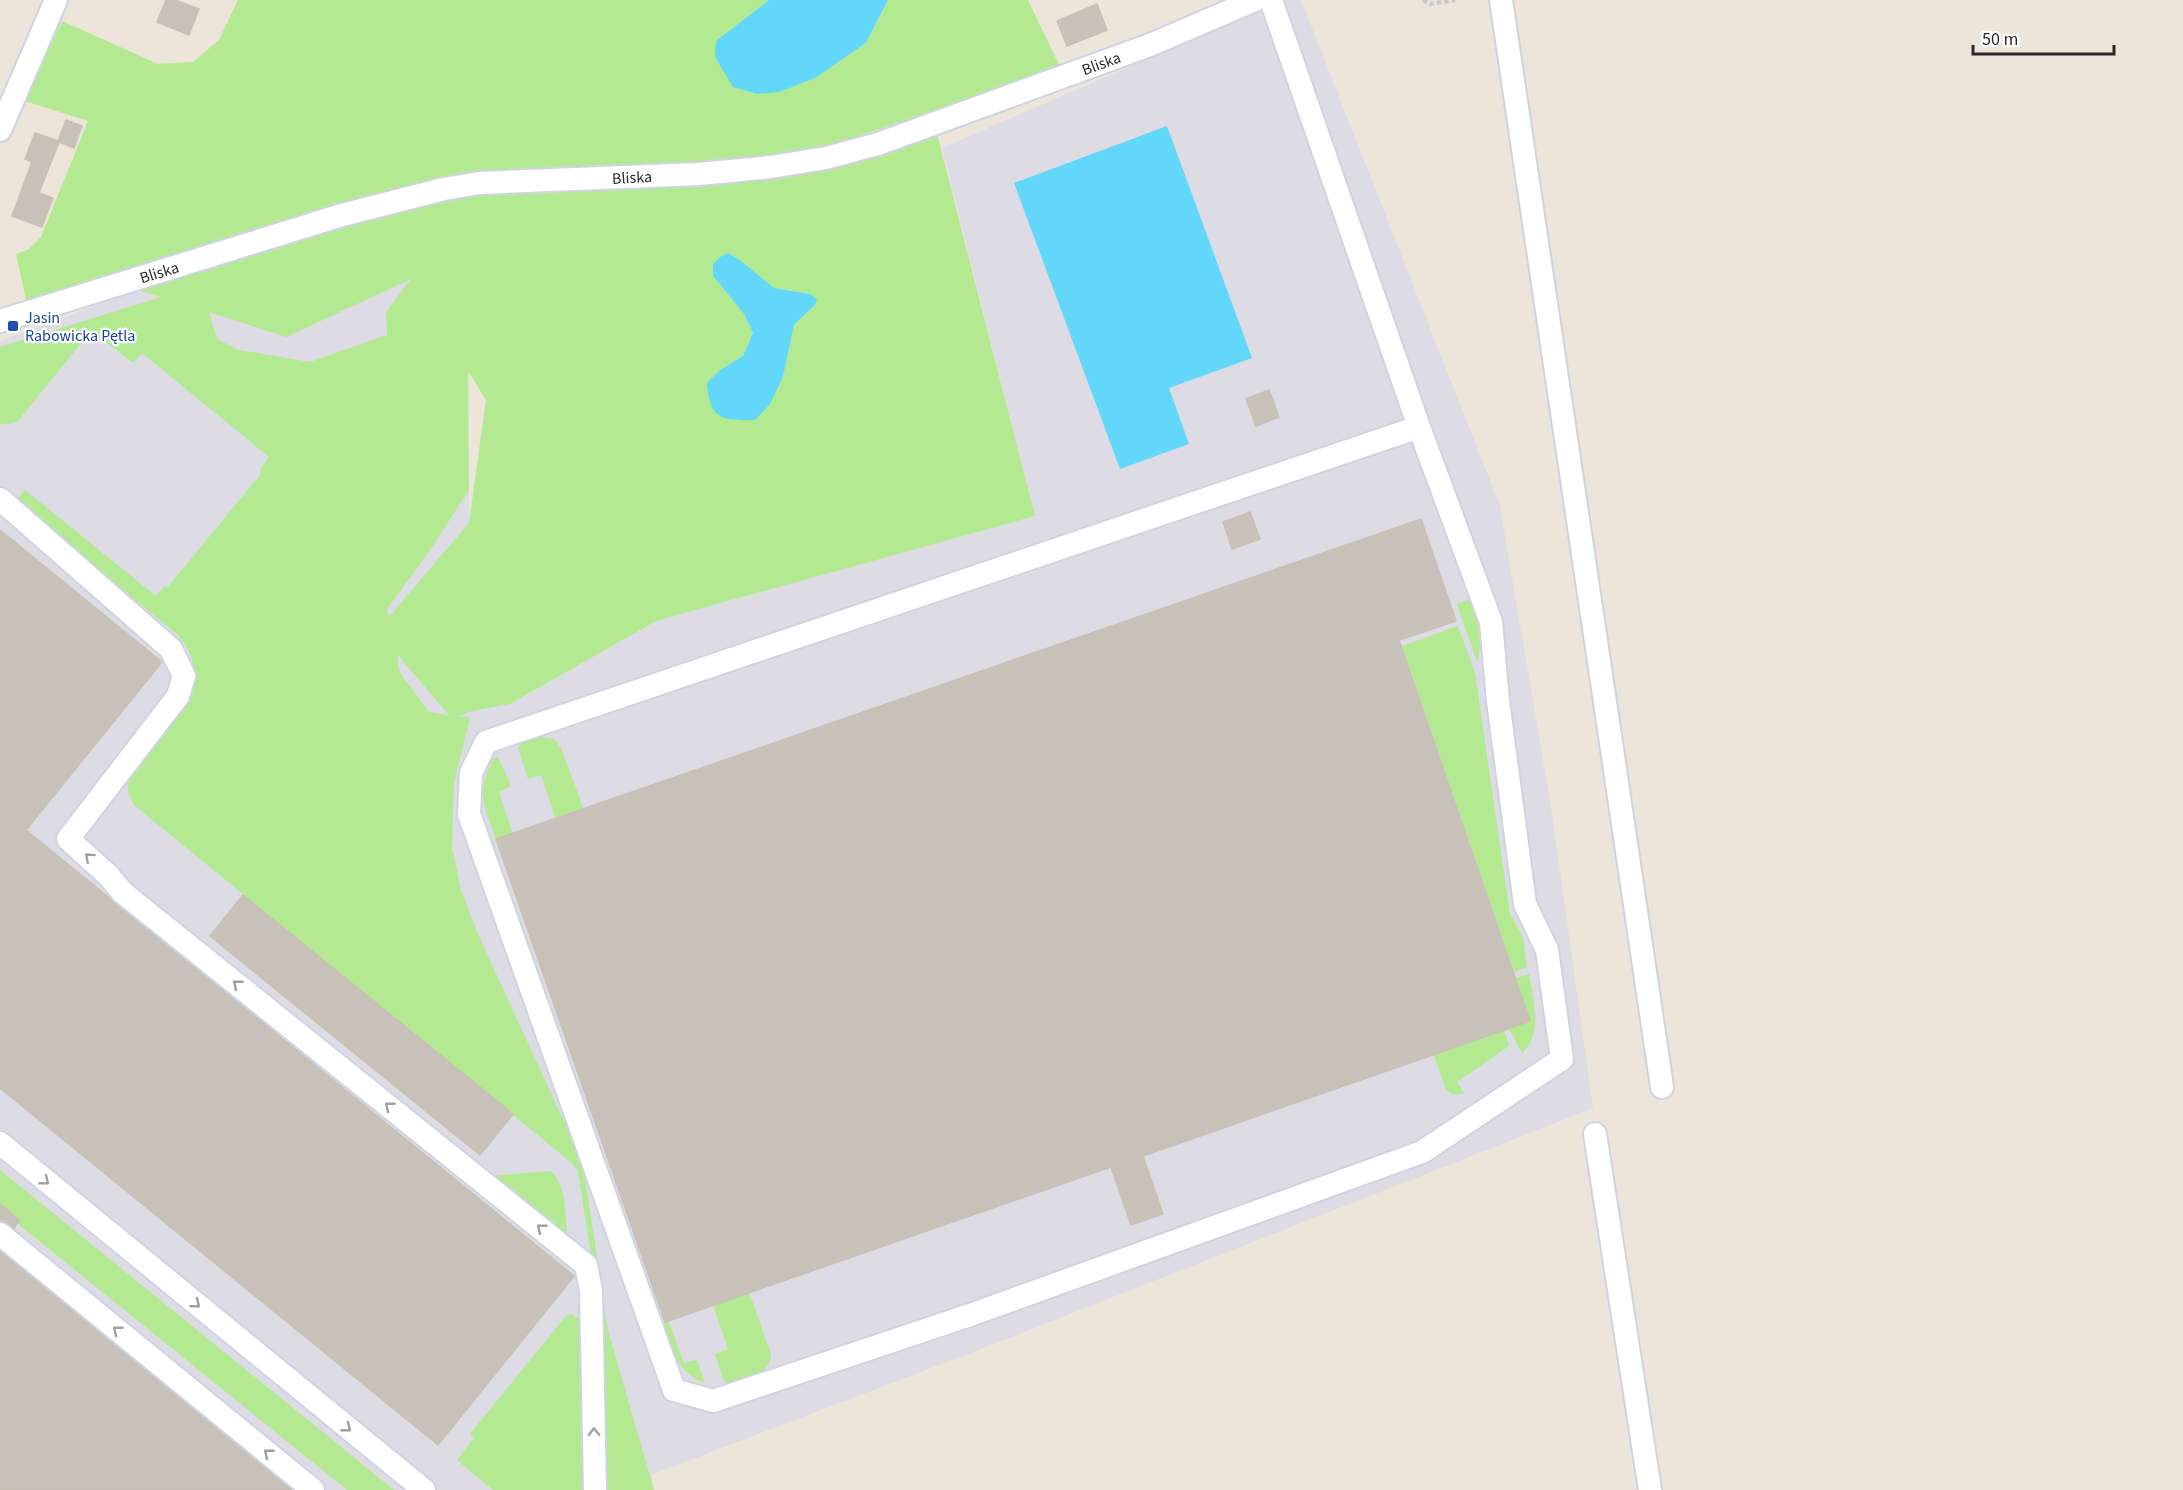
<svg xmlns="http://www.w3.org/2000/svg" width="2183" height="1490" viewBox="0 0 2183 1490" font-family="'Source Sans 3',sans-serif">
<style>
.industrial{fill:#dddbe4}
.green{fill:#b2e991;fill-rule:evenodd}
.water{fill:#63d7f9}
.building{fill:#c8c1b9;stroke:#c8c0b3;stroke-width:1.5}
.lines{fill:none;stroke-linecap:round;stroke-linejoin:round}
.minor-casing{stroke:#cfd4e4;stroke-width:26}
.path{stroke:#c7c7c7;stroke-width:4;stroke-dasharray:4.5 3;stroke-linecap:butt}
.minor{stroke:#fff;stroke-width:22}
.oneway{stroke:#9f9f9f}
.transit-dot{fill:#1a4fb4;stroke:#fff;stroke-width:2}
.labels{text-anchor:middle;stroke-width:4.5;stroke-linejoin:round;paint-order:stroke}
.street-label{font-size:16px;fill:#292929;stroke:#fff}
.transit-label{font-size:16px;fill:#164399;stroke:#fff;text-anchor:start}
</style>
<rect width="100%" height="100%" fill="#ede4da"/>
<path class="industrial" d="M1284,0H1301L1500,506L1552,814L1593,1108L986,1347L651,1475L654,1490H0V341L179,275L465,267L472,710L510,704L656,621L1035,516L942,148Z"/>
<path class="green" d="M238,0H769L716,41L815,78L866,43L888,0H1028L1061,69L814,151L581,189L790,176L893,152L937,134L1035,516L656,621L510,704L472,711L459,716L470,718L454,783L452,847L461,890L477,932L578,1152L586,1184L608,1330L654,1490H604L603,1330L578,1172L573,1164L134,805L128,792L129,776L194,681C195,663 190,649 178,635L36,519L18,499L25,490L156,596L165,586L167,588L260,475L261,468L269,457L142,353L133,363L106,342L96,337L82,342L18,421L10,424H0V347L161,297L137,290L119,280L26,300L16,254L29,249L41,237L88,121L25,101L62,21L158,64L193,62L219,40ZM728,253L740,260L774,288L810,294L815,305L794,325L783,377L720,370L743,356L753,333L744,314L713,276ZM411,279L386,312L387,335L310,362L239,350L217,339L209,312L286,337ZM468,371L486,400L469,523L389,617L387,609L428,553L469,490ZM397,654L448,714V715L429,712L400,673Z
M1469,599C1478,622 1484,638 1477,662L1457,604Z
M1458,626L1475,673L1510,914L1523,937L1527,967L1514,972L1402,646Z
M541,737L554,739L561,748L584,810L556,819L541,775L528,779L518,748L521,743Z
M498,757L511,786L499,792L513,834L496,839C484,805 475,793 494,758Z
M1529,974C1533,1000 1544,1032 1522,1053L1509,1029L1530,1021L1516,978Z
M1504,1030L1509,1046L1457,1082L1465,1094H1452L1446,1090L1434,1055Z
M0,1170L394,1490H347L17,1223L19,1220L0,1204Z
M550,1171C566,1182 565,1213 567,1232L564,1234L492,1176Z
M749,1292L771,1354C771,1374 744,1382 728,1384L723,1379L715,1354L728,1349L713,1305Z
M572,1314L581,1320L583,1490H493L457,1460L474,1438L470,1434L566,1316Z
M668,1320L684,1363L697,1360L705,1383C679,1375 672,1350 663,1327L665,1322Z"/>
<path class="water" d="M769,0H888L866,43L815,78L779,92L757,94L733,87L715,57L716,41Z
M1167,126L1252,358L1169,388L1189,444L1120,469L1014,183Z
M728,253L740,260L774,288L810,294L817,299L815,305L794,325L783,377L770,404L755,420C722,421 709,419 707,383L720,370L743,356L753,333L744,314L713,276V264L720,257Z"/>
<path class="building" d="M166,0H175L199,9L189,35L157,22Z
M1097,4L1107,30L1067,46L1057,21Z
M66,120L82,126L74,148L59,142L39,193L53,198L42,227L12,216L32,162L25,159L35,133L58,141Z
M1269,390L1279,417L1256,426L1246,399Z
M1250,512L1260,539L1232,549L1223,522Z
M1421,519L1456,621L1399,640L1530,1021L1143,1156L1163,1214L1131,1225L1111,1167L665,1322L496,839Z
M0,530L162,662L26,830L574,1276L438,1445L0,1088Z
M243,895L513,1114L480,1155L210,936Z
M0,1204L19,1220L14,1228L0,1221Z
M0,1251L292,1490H0Z"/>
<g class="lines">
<defs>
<path id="minor" d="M1271,0L1419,427L1491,622L1498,701L1525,904L1547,950L1562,1059L1422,1152L973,1314L713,1401L674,1390L469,814L471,773L486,742L1419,427
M1501,0L1662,1087
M0,130L56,0
M0,321L342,215L444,189L479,183L699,174L771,167L826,158L878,144L1150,45L1255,0
M0,499L171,649L184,676L178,696L68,839L109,876L122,892L586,1265L591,1290L595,1490
M1595,1134L1650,1490
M0,1143L424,1490
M0,1234L313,1490"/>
</defs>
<use href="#minor" class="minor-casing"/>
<path class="path" d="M1423,0L1430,4L1455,0"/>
<use href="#minor" class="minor"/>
</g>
<defs><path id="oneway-chevron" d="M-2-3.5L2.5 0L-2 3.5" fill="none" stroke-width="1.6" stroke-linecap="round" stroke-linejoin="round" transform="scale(1.5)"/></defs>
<g class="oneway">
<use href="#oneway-chevron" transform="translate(89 857) rotate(-138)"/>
<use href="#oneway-chevron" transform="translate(237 984) rotate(-141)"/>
<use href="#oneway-chevron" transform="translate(389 1106) rotate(-141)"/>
<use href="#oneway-chevron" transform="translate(45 1181) rotate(39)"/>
<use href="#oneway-chevron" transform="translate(541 1228) rotate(-141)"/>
<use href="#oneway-chevron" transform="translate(196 1304) rotate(39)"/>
<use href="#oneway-chevron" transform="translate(117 1330) rotate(-141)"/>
<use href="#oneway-chevron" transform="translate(347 1428) rotate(39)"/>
<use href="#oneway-chevron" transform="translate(594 1432) rotate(-91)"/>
<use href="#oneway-chevron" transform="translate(268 1453) rotate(-141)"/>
</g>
<rect class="transit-dot" x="7" y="320" width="12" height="12" rx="3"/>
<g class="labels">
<g class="street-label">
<text transform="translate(1101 63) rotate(-20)" y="6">Bliska</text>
<text transform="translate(632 177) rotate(-3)" y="6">Bliska</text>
<text transform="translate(159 272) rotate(-17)" y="6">Bliska</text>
</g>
<g class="transit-label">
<text x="25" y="323">Jasin<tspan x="25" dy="18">Rabowicka Pętla</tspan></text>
</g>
</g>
<path d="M1973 45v9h141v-9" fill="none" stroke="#292929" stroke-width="3"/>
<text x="1982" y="45" font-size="18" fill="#292929" stroke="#ffffff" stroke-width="4.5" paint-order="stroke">50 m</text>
</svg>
